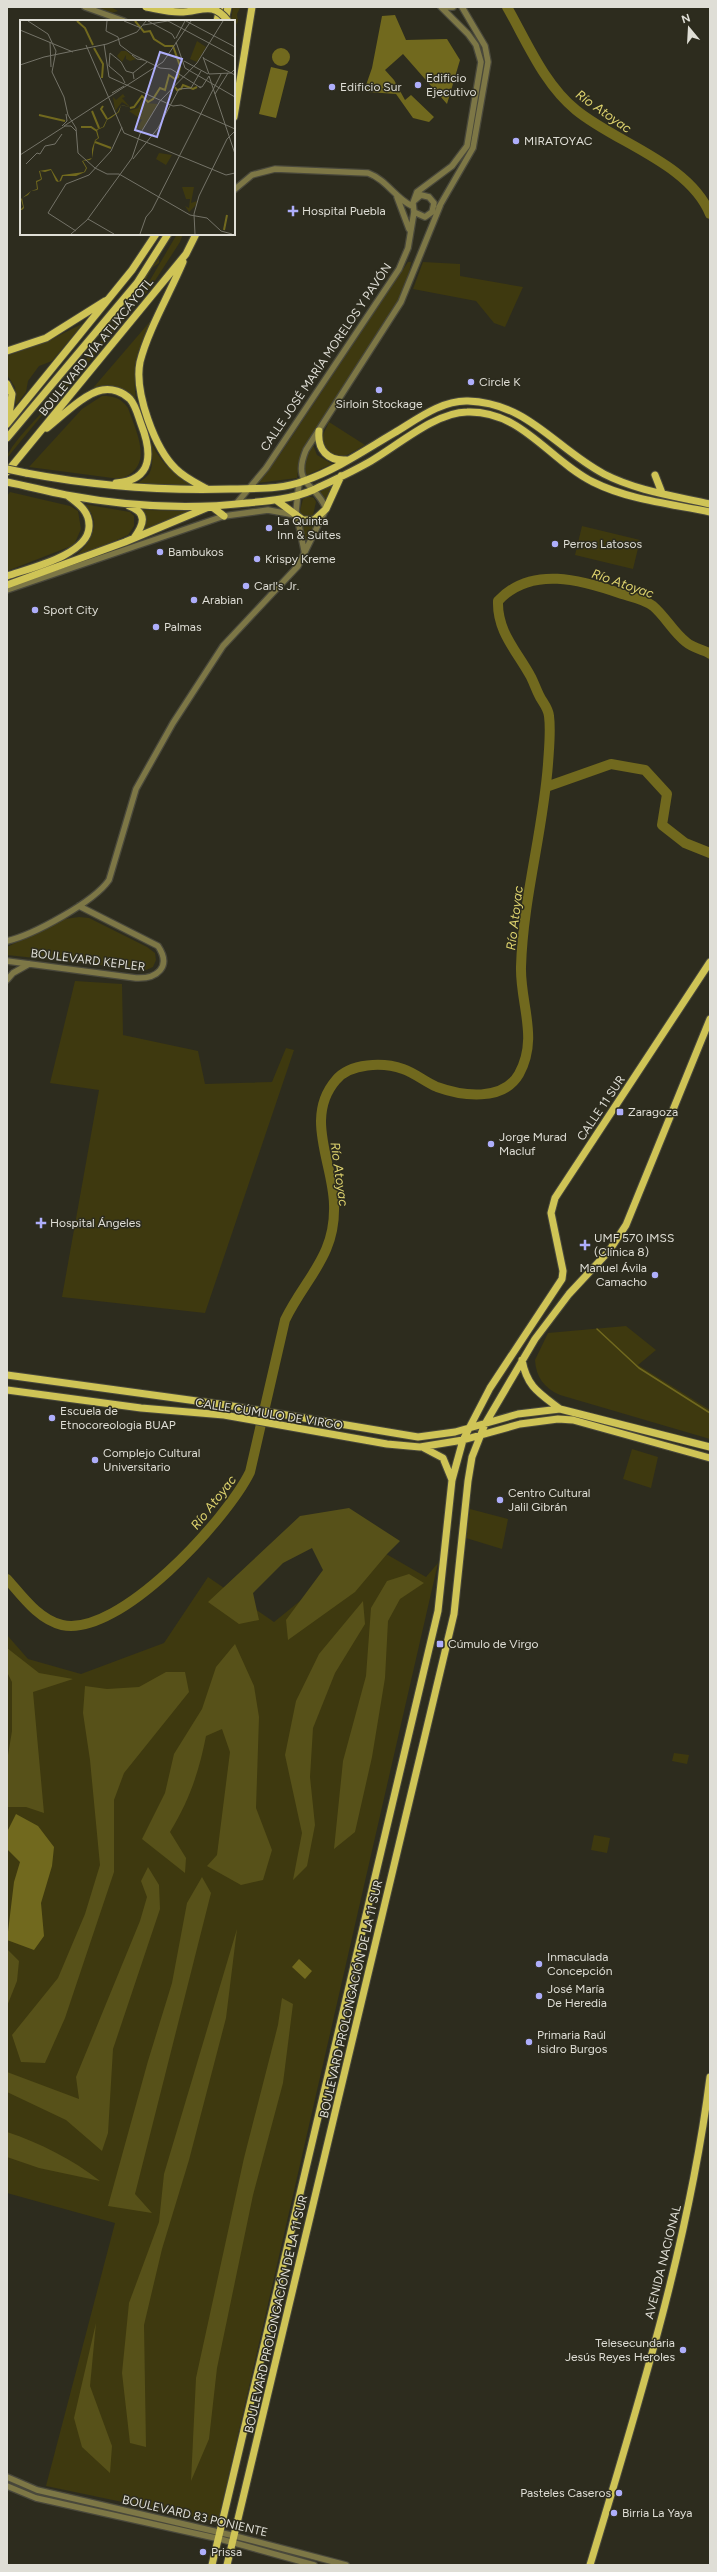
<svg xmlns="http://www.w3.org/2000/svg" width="717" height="2572" viewBox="0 0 717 2572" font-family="Figtree,sans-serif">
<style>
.green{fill:#3e390f}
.forest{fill:#575119}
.water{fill:#71691e}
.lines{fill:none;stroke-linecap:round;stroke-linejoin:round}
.stream{stroke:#71691e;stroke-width:1.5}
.river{stroke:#71691e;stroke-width:10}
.minor-casing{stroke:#49483b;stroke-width:8}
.major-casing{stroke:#49483b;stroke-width:9}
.minor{stroke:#7d7746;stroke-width:5.5}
.major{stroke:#cfc456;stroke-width:7}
.major-bridge-casing{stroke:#49483b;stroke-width:9;stroke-linecap:butt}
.major-bridge{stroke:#cfc456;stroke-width:7}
.poi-dot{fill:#aeaefb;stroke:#2d2c1e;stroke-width:1.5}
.labels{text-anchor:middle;stroke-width:3;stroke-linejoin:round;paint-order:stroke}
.poi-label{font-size:12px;fill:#dfded6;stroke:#2d2c1e;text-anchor:start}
.street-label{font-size:12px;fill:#dfded6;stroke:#2d2c1e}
.water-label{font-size:13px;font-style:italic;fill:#dfd46e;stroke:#2d2c1e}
.inset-river{fill:none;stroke:#71691e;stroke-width:2}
.inset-road{fill:none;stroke:#747368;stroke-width:1}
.view{fill:#aeaefb;fill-opacity:0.15;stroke:#aeaefb;stroke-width:2}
.inset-edge{fill:none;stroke:#dfded6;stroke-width:2}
</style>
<rect width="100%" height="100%" fill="#2d2c1e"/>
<path class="green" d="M97,7H111L118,11L112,13Z
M233,7L240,8L237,14L238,22L234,27L237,35L234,38V21H231Z
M177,234H183L180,242L147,293L139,299Z
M159,258V263L152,268L135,300L125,306L94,342Z
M408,262H411L408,279L397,304L301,452L297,478L257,483L279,456Z
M423,262L460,264V276L523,287L505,327L494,323L476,301L413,289Z
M160,310C152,330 140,351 136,372C130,402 148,447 169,468C177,476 188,481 198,486L137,484C140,481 146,478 149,474C160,455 140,417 132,398L104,386L93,388Z
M127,316L61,395V389L117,322Z
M84,323L52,361L39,366L28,381L26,392L16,405L15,387L7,375V356L50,340Z
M102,396C114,396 121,398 128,408C137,434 155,467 120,479L29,467L82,409Z
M52,403L7,458C7,448 43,411 52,403Z
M329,422L365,445C344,457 331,467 321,439Z
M313,445L317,455L332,464L305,476C303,463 305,455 313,445Z
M336,483L327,500L318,494V493Z
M10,492L70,506L78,511L81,529L74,545L7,571V496Z
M308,496L314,498L316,502L313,515L307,518L301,515L300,511L303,499Z
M83,504L130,512L134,516V526L128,535L73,559C89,544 106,523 83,504Z
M142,510L196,511L143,532L145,521Z
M318,523L305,550L302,527Z
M582,526L640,540L633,569L575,555Z
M79,917L89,918L147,947L155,953L156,960L153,967L146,970L7,955V947L65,919Z
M75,981L122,984L123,1035L198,1051L205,1084L272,1082L286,1048L294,1050L205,1313L62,1297L99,1090L50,1083Z
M626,1326L656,1350L638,1365L710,1410V1439L560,1395C544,1388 536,1377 535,1360L548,1333Z
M632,1449L658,1457L651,1488L623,1479Z
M470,1509L508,1519L502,1549L466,1538Z
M374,1547L426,1577L438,1563L218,2522L46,2486L115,2223L7,2193V1635L28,1659L81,1674L164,1643L208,1577L274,1622L332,1575Z
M674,1753L689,1755L687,1764L672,1761Z
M594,1835L610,1838L607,1853L591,1850Z"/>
<path class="forest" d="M349,1508L400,1541L387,1554L355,1592L288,1640L286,1620L323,1570L312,1548L283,1563L253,1593L259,1620L239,1624L208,1602L300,1516Z
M409,1574L424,1583L400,1599L388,1621L385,1678L372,1757L355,1832L334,1849L343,1761L366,1676L371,1608L387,1581Z
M363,1601L365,1624L335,1673L313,1728L310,1777L315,1825L307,1866L293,1880L302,1833L285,1755L296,1701L319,1654Z
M235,1644L254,1686L259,1717L256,1808L272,1850L263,1880L241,1885L207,1866L217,1855L230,1752L222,1729L206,1736C199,1772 189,1801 170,1832L186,1858L185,1873L142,1839L165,1793L174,1754L202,1709L216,1667Z
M7,1648L39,1673L73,1679L33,1692L44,1813L26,1807H7V1761L12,1731V1682L7,1672Z
M166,1672H185L189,1692L124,1773L114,1800V1872L65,2018L45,2063L21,2062L12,2035L58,1978L85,1914L100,1865L90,1760L83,1713L85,1686L107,1689L139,1687Z
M148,1867L159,1885L160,1909L113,2049L108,2133L102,2151L66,2120L7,2092V2072L79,2099L76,2077L140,1921L147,1897L141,1881Z
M202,1877L211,1893L135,2194L152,2213L108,2206L148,2061L172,1983L187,1903Z
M237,1929L226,2018L189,2160L162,2249L144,2325L146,2447L130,2443L122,2373L129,2303L159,2222L164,2174Z
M7,1949L19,1961L17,1981L7,2006Z
M282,1998L293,2004L283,2083L253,2195L217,2368L209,2439L191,2481L196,2378L244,2158L278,2025Z
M7,2132C40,2143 72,2159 100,2181L39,2168L7,2157Z
M96,2323L90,2386L112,2446L110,2473L82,2447L74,2418Z"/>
<path class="water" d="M395,15L406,40L447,39L460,60L447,104L403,54L385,70L394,80L405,100L411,95L434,117L429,122L413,118L396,94L368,92L365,88L372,68L382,16Z
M272 57a9 9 0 1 1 18 0a9 9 0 1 1-18 0Z
M271,67L288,71L276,118L259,114Z
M16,1814L38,1826L54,1847L52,1866L41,1903L44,1936L34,1950L7,1940L14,1882L20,1862L7,1849V1832Z
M299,1959L312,1971L305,1979L292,1967Z"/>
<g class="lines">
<path class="stream" d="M597,1329L639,1368L710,1413"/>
<path class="river" d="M507,7C527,42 544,84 576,110C616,143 689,163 710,214
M546,787L611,764L645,770L667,794L662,825L685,843L710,853
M7,1579C22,1596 39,1620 62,1625C119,1638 227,1519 250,1472L285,1320C306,1277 336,1256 334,1204C333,1163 304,1117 336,1080C350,1063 383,1062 403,1069C415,1073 425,1082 437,1087C462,1096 503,1102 519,1074C539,1038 520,1004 521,967C523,898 543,832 548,764C549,748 551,731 549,716C548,707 542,702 539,695C536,689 534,683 531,677C517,651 497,632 498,601C531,565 582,580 622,594C632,597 644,599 653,606C665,616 673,632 686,642C694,649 706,650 710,654"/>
<defs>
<path id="minor" d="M85,7L124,21
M442,7H453
M234,190L252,175L275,169L368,173C387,180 395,198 412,206
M397,197L409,229
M414,201L421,195L429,197L434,203L432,212L425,217L414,212L413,203L417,192L452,166L467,146L481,62L476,45L468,34L441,7
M439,207L473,148L488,62L485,46L462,7
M299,483L296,511L305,555
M236,504L266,468L399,269L408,248L414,212
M7,590L224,516L268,510L295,515
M7,941C33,935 94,902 109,880L136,789L173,723L223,646L298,566L326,509C317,483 291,486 306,450L401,302L440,206
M7,961L136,978C157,979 172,967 158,946L79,906
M7,980L13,973L29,964
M7,2477L37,2490L235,2536L346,2565
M7,2486L36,2498L220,2539L314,2565"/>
<path id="major" d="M217,21L220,7
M225,21L228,7
M234,117L252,7
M183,262C170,293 148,330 140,362C134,392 155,449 176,469C185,478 196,483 207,489
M7,351L46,338L105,301
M7,384L12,394L8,422
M7,424L132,270L156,234
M47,428C61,417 85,393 102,390C112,388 123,392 130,399C136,406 138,416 141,424C152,452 154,480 116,483
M319,431C317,450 328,461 346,460
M7,438L137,283L168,234
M7,472L186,254L196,234
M26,473C94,486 162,491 231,489C255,488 281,490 304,481C336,470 365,450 394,433C416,420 441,400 468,401C528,403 555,448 604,474C637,491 675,496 710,504
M655,475L662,493
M7,482C27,486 46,491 66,495C125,506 187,510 247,503C269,501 292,499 313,490C332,481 352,472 371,461C397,446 436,412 467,412C521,410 549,460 593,482C629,500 672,504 710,512
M276,500L303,520H314L326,509L341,476
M129,506C148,513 144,524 134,538
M7,576C30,568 88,555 89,527C90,512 79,504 68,496
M7,585L125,542L211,506L224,516
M522,1360C527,1387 539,1393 560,1409
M7,1375L226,1405L418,1437L455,1432L518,1414L560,1409L710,1447
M7,1390L141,1408L224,1415L387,1444L420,1447L463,1440L520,1424L558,1419L573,1420L710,1458
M424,1448L443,1458L452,1480
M212,2565L438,1611L452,1480L463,1440L490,1388L562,1279L563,1271L551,1213L555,1198L710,962
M227,2565L454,1614L468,1481L472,1457L485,1424L535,1339L569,1294L609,1251L626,1225L710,1019
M590,2565C638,2405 689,2243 710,2077"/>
</defs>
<use href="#minor" class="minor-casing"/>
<use href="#major" class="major-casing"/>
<use href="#minor" class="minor"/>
<use href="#major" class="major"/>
<defs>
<path id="major-bridge" d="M146,7C157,9 168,12 180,12C201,12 212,0 228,21
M7,469L26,473"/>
</defs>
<use href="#major-bridge" class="major-bridge-casing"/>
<use href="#major-bridge" class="major-bridge"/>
</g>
<g class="poi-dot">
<circle cx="418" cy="85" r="4"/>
<circle cx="332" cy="87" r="4"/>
<circle cx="516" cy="141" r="4"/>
<path d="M291 205h4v4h4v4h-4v4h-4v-4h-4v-4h4z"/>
<circle cx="471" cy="382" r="4"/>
<circle cx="379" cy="390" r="4"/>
<circle cx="269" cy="528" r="4"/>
<circle cx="555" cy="544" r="4"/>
<circle cx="160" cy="552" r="4"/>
<circle cx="257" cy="559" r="4"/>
<circle cx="246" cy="586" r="4"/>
<circle cx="194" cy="600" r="4"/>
<circle cx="35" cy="610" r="4"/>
<circle cx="156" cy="627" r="4"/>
<rect x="616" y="1108" width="8" height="8" rx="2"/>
<circle cx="491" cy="1144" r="4"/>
<path d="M39 1217h4v4h4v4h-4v4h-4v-4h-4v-4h4z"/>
<path d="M583 1239h4v4h4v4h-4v4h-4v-4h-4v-4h4z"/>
<circle cx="655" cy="1275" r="4"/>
<circle cx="52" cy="1418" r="4"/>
<circle cx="95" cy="1460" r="4"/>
<circle cx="500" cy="1500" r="4"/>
<rect x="436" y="1640" width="8" height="8" rx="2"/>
<circle cx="539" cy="1964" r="4"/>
<circle cx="539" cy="1996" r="4"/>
<circle cx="529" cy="2042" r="4"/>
<circle cx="683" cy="2350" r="4"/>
<circle cx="619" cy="2493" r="4"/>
<circle cx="614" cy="2513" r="4"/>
<circle cx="203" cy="2552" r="4"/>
</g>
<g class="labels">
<g class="poi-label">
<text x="426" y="82">Edificio<tspan x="426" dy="14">Ejecutivo</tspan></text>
<text x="340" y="91">Edificio Sur</text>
<text x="524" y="145">MIRATOYAC</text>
<text x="302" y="215">Hospital Puebla</text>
<text x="479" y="386">Circle K</text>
<text x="379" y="408" text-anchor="middle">Sirloin Stockage</text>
<text x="277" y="525">La Quinta<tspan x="277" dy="14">Inn &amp; Suites</tspan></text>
<text x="563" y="548">Perros Latosos</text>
<text x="168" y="556">Bambukos</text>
<text x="265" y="563">Krispy Kreme</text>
<text x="254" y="590">Carl's Jr.</text>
<text x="202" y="604">Arabian</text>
<text x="43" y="614">Sport City</text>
<text x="164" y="631">Palmas</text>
<text x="628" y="1116">Zaragoza</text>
<text x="499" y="1141">Jorge Murad<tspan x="499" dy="14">Macluf</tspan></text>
<text x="50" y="1227">Hospital Ángeles</text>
<text x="594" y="1242">UMF 570 IMSS<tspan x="594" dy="14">(Clínica 8)</tspan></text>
<text x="647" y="1272" text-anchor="end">Manuel Ávila<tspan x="647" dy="14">Camacho</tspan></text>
<text x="60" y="1415">Escuela de<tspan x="60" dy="14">Etnocoreologia BUAP</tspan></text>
<text x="103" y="1457">Complejo Cultural<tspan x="103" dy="14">Universitario</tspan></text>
<text x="508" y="1497">Centro Cultural<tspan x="508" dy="14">Jalil Gibrán</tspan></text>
<text x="448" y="1648">Cúmulo de Virgo</text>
<text x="547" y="1961">Inmaculada<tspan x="547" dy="14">Concepción</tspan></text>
<text x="547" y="1993">José María<tspan x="547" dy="14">De Heredia</tspan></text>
<text x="537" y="2039">Primaria Raúl<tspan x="537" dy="14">Isidro Burgos</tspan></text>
<text x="675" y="2347" text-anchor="end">Telesecundaria<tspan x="675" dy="14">Jesús Reyes Heroles</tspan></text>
<text x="611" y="2497" text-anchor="end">Pasteles Caseros</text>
<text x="622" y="2517">Birria La Yaya</text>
<text x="211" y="2556">Prissa</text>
</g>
<g class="street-label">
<text transform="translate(96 347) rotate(-51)" y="4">BOULEVARD VÍA ATLIXCÁYOTL</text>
<text transform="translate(326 357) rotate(-56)" y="4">CALLE JOSÉ MARÍA MORELOS Y PAVÓN</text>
<text transform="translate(88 960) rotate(7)" y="4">BOULEVARD KEPLER</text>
<text transform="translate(601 1108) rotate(-56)" y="4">CALLE 11 SUR</text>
<text transform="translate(269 1414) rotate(9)" y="4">CALLE CÚMULO DE VIRGO</text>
<text transform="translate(351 1999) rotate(-77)" y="4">BOULEVARD PROLONGACIÓN DE LA 11 SUR</text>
<text transform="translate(663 2262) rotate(-76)" y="4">AVENIDA NACIONAL</text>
<text transform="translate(276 2314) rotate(-77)" y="4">BOULEVARD PROLONGACIÓN DE LA 11 SUR</text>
<text transform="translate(195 2516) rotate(13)" y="4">BOULEVARD 83 PONIENTE</text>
</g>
<g class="water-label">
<text transform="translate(604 111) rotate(35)" y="5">Río Atoyac</text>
<text transform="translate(623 583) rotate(19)" y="5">Río Atoyac</text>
<text transform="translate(514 918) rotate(-83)" y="5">Río Atoyac</text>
<text transform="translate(340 1174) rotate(82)" y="5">Río Atoyac</text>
<text transform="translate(213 1502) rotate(-52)" y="5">Río Atoyac</text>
</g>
</g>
<g transform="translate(20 20)">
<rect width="215" height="215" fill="#2d2c1e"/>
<path d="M177,21L186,27L177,42L170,39ZM101,31H106L116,39L110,41L106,39V35L102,42L97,36ZM103,74L105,77L102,78L110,87L102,82L95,91L93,77L96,80ZM123,78L126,83L138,84L122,110L117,108L122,100L109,91L118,88ZM139,133L152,135L146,145L136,139ZM162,167H174L171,183L177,181L176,185L169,192L165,186L169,188L170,179H166Z" fill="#3e390f"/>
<path d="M101,85H102L113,88L101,85L99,92L91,98L87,100L84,107L77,110L79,118L75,121L72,138L70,140L63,141L67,148L65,152L56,156H43L41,161L38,162L36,161L31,150L25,152L20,151L22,159L21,160L17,162L18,169L17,170L11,171L8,175L2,178L4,188L2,190H0L3,187L1,179L11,171L17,169L16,161L21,159L19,151L31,149L39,162L42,155L64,152L66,148L62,141L72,138V129L75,120L78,118L76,111L77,109L83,107L87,99L98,92Z" fill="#71691e"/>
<path class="inset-river" d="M57,1L65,8L73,25M74,28L83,44L82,58M155,67L157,70L161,69L163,65L173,69L177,67M83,86L81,89L87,99M110,88L114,87L122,76L128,82L133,79L140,68L145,70L149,55L155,59L158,57L160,46L153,26H145L134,19L130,11L124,12L115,1M72,91L79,108M19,95L45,101M61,107H71L77,111M75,122L91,128M204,210L207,195"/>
<path class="inset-road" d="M8,1L28,14L36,31L32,52L44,77L48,95L56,108L58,133L75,148L87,154H99L170,195L187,198L201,211L212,214M87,1L86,11L98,17L100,25L112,34L140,48L151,49L181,68M104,1L121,8M128,1L152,14L155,19M148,1L215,37M166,1L215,27M123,5L148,1M0,10L53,32M156,18L165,1M30,22L31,47M156,22L165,48L215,77M84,24L89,57L153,86L161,85L215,109M66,25L104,113L206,155L215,153M90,33L89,46L102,57L105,63M90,33L101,42L106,51L113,53L114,59M112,35L117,39L124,40M183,37L189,54M183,38L215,55M164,41L188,54M0,45L24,37L87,24L117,12L126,1M113,53L127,42M189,54L211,53L215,49M189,56L215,134M179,67H182L189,56M92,73L104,66M195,74L208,53M42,106L47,101L46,94M44,106L143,42L171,1M35,124L42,114M0,135L45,106H51L56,111M113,139L138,108L159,69L171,68L181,51M6,144L17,133L20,134L25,126L35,124M68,199L94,214M56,211L28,193L46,164L69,155L91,131L102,107M51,214L67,200L112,138L120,114L140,81L177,43L203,1M120,214L126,197L132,190L201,54M175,214L174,194L179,176L207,119L215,111"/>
<path class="view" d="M140,32L162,39L137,117L115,110Z"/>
<rect width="215" height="215" class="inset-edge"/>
</g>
<rect width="717" height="2572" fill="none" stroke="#dfded6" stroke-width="16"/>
<g transform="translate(689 28) rotate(342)" stroke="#2d2c1e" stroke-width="3" paint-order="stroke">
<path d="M0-3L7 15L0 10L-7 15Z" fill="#dfded6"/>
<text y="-6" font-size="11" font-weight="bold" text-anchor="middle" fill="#dfded6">N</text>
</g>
</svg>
